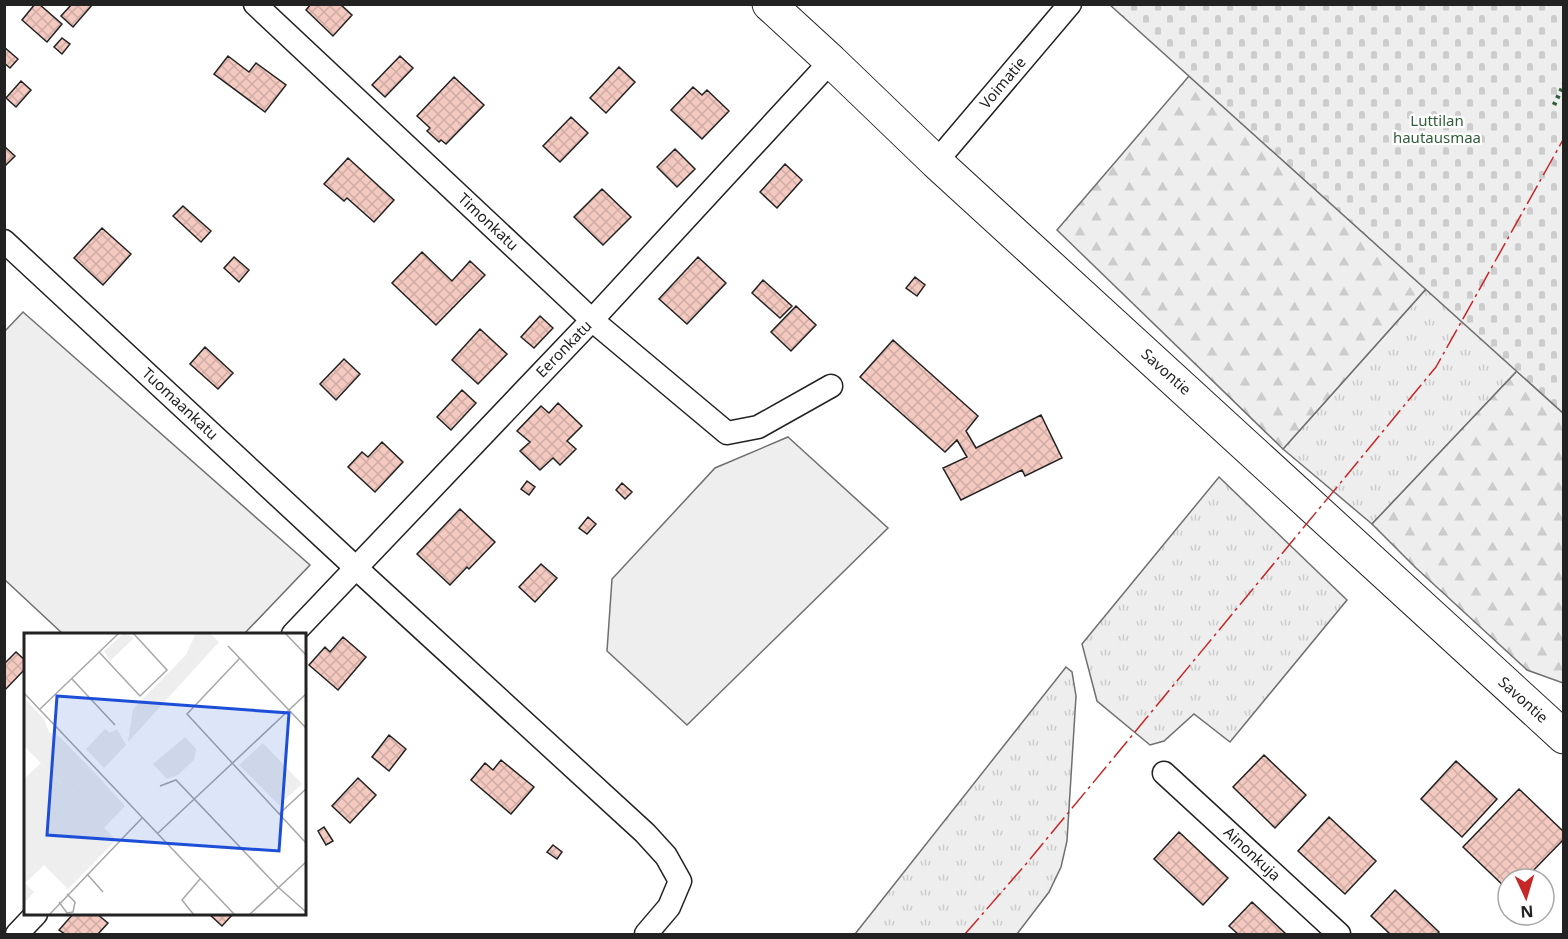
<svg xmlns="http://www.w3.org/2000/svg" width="1568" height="939" viewBox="0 0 1568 939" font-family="'Noto Sans',sans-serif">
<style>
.grass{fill:url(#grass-tufts);stroke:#6f6f6f;stroke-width:1.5}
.forest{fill:url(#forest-firs);stroke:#6f6f6f;stroke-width:1.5}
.cemetery{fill:url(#cemetery-stones);stroke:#6f6f6f;stroke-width:1.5}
.garden{fill:#eee;stroke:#6f6f6f;stroke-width:1.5}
.building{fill:url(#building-cross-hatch);stroke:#222;stroke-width:1.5}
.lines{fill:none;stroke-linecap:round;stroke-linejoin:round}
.street-casing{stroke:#222;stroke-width:25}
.secondary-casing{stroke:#222;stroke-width:35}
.street{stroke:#fff;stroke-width:22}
.secondary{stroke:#fff;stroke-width:33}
.hedge{stroke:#2f5e38;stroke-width:4.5;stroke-dasharray:3 4.5;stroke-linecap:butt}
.power{stroke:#c62828;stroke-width:1.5;stroke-dasharray:21 4.5 3 4.5;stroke-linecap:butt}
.labels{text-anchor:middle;stroke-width:4.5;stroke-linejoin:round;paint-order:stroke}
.street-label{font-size:15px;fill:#222;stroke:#fff}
.park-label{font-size:15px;fill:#2f5e38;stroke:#fff}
.inset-road{fill:none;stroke:#a7a7a7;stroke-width:1.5}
.view{fill:#1d4ed8;fill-opacity:0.15;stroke:#1d4ed8;stroke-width:3}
.inset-edge{fill:none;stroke:#222;stroke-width:3}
</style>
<defs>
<pattern id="grass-tufts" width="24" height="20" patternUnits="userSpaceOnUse" patternTransform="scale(1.5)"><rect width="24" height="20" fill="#eee"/><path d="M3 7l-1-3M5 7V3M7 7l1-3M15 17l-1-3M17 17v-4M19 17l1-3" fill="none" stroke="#ccc"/></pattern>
<pattern id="forest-firs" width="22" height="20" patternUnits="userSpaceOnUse" patternTransform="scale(1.5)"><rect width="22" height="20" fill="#eee"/><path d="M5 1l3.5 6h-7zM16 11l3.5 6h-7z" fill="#ccc"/></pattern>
<pattern id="cemetery-stones" width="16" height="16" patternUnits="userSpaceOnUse" patternTransform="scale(1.5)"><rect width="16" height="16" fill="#eee"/><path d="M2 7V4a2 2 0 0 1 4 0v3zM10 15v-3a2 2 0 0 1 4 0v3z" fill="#ccc"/></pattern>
<pattern id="building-cross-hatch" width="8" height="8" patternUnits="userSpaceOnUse" patternTransform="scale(1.5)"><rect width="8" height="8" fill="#f3c9c0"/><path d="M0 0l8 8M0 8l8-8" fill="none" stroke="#d0aca5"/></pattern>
</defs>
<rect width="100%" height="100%" fill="#fff"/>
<path class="grass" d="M1426,289L1517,371L1372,524L1283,449Z
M1219,477L1347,600L1230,742L1194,714L1164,741L1150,745L1097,701L1082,644Z
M1066,667L1072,672L1076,696L1067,841L1061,867L1049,892L1017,934H855Z"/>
<path class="forest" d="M1189,76L1426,289L1283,449L1057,230Z
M1517,371L1563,413V683L1527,670L1416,568L1372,524Z"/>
<path class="cemetery" d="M1110,5H1563V413Z"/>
<path class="garden" d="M23,312L310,565L244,634H63L5,580V331Z
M788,437L888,528L687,725L607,651L612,579L715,468Z"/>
<path class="building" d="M35,4H39L62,24L47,42L22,20Z
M72,4H93L73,27L61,16Z
M311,4H340L352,15L333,36L306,10Z
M62,38L70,44L62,54L54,47Z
M4,47L18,59L10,68L4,63Z
M228,56L249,72L256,63L286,85L265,112L214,74Z
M400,56L413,68L385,97L372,85Z
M619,67L635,82L606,113L590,98Z
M454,77L484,105L446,144L441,140L439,142L427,131L430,128L417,116Z
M21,81L31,90L16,107L6,98Z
M693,87L702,95L707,90L729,111L702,139L671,110Z
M571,117L588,133L560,162L543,146Z
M4,146L15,156L4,167Z
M675,149L695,169L677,187L657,167Z
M348,158L394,200L374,222L347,198L344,201L324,184Z
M785,164L802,180L777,208L760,192Z
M602,189L631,217L603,245L574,217Z
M183,206L211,231L201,242L173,216Z
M102,228L131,254L103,285L74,258Z
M422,252L452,281L470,261L485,275L436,325L392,283Z
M234,257L249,270L239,282L224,268Z
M698,257L726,283L687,324L659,299Z
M915,277L925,285L917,296L906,288Z
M763,280L792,306L780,318L752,293Z
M796,306L816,325L791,351L771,332Z
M540,316L553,328L534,348L521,337Z
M480,329L507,354L478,384L452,360Z
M893,340L978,416L966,431L976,448L1041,415L1062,458L1025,476L1022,470L961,500L943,468L967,457L957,440L945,452L860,377Z
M205,347L233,373L218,389L190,364Z
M344,359L360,374L336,400L320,384Z
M462,390L476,403L451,430L437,417Z
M558,403L582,426L567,441L576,449L560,465L553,458L540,470L520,451L530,442L517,431L541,406L549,413Z
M382,442L403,462L375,492L348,467L362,452L368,457Z
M527,481L535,487L529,495L521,489Z
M622,483L632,492L625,499L616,490Z
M460,509L495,542L469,569L467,567L450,585L417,554Z
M588,517L596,524L587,534L579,528Z
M541,564L557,578L535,602L519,587Z
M343,637L366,657L338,690L309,665L325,647L330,652Z
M16,652L26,661V668L4,691V664Z
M389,735L406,749L389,771L372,757Z
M1264,755L1306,795L1275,828L1233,787Z
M501,760L534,787L511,814L471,780L485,763L493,770Z
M1456,761L1497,799L1462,837L1421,799Z
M358,778L376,795L350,823L332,806Z
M1519,789L1564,832V839L1525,879H1508V890L1463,847Z
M1329,817L1376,861L1345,894L1298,851Z
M324,827L333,841L326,845L318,831Z
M1179,832L1228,878L1203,905L1154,859Z
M553,845L562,852L557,859L547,852Z
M1395,890L1439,932L1437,934H1390L1371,916Z
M1252,902L1286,934H1238L1229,926Z
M73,914H97L108,923L98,934H65L59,930Z
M209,914H233L222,926Z"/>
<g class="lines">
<defs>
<path id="street" d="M255,4L592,320L727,433L758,427L831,386
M936,162L1070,4
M4,241L355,567L645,833L666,856L680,881L669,907L646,934
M293,634L592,320L831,61
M1164,773L1339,934
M17,934L36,914"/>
<path id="secondary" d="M769,4L831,61L936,162L1564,737"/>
</defs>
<use href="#street" class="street-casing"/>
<use href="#secondary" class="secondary-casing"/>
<use href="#street" class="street"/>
<use href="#secondary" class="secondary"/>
<path class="hedge" d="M1554,105L1564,84"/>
<path class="power" d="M965,934L1026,864L1436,367L1564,138"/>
</g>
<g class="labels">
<g class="street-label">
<text transform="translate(1003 83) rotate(-50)" y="5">Voimatie</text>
<text transform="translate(488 222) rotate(43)" y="5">Timonkatu</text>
<text transform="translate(564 349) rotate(-46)" y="5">Eeronkatu</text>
<text transform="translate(1166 372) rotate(42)" y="5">Savontie</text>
<text transform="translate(180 404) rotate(43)" y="5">Tuomaankatu</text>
<text transform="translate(1523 700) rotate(42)" y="5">Savontie</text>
<text transform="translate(1252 854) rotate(43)" y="5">Ainonkuja</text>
</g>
<g class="park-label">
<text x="1437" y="126">Luttilan<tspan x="1437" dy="17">hautausmaa</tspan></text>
</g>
</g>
<g transform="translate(24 633)">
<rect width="282" height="282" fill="#fff"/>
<path d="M172,0H186L195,9L104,109L109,76L162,22ZM81,96L86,100L93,96L102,112L80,135L62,116ZM58,127L70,139L47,161L35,148Z" fill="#eee"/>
<path d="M100,0L110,5L86,28L80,18ZM0,65L20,86L25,99L36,104L58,127L35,148L0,113ZM70,139L101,173L80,195L47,161Z" fill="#eee"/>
<path d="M17,130L92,207L44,256L20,232L1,250L10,259L0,270V146Z" fill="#eee"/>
<path d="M161,104L172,116L170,127L154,142L143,146L129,131ZM239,110L278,151L255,172L215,132Z" fill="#eee"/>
<path class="inset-road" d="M261,0L282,22M204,13L282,95M75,19L116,63L143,37L109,0M216,25L163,81L282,210M48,46L91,92M0,60L211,282M15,77L95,0M136,153L152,147L254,254L282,279M255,181L282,156M133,201L282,61M63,241L79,259M35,269L43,280L49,279L51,269L43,261M25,282L118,185M170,282L158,267L176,246M225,282L282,229"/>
<path class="view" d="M33,63L265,80L255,218L23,202Z"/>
<rect width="282" height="282" class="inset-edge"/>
</g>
<rect width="1568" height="939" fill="none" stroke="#222222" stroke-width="12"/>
<g transform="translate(1526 897) rotate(176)"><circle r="28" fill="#ffffff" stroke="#a7a7a7" stroke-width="1.5"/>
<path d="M0-4.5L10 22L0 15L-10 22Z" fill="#c62828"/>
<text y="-9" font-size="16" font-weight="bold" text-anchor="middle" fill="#222222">N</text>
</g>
</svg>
